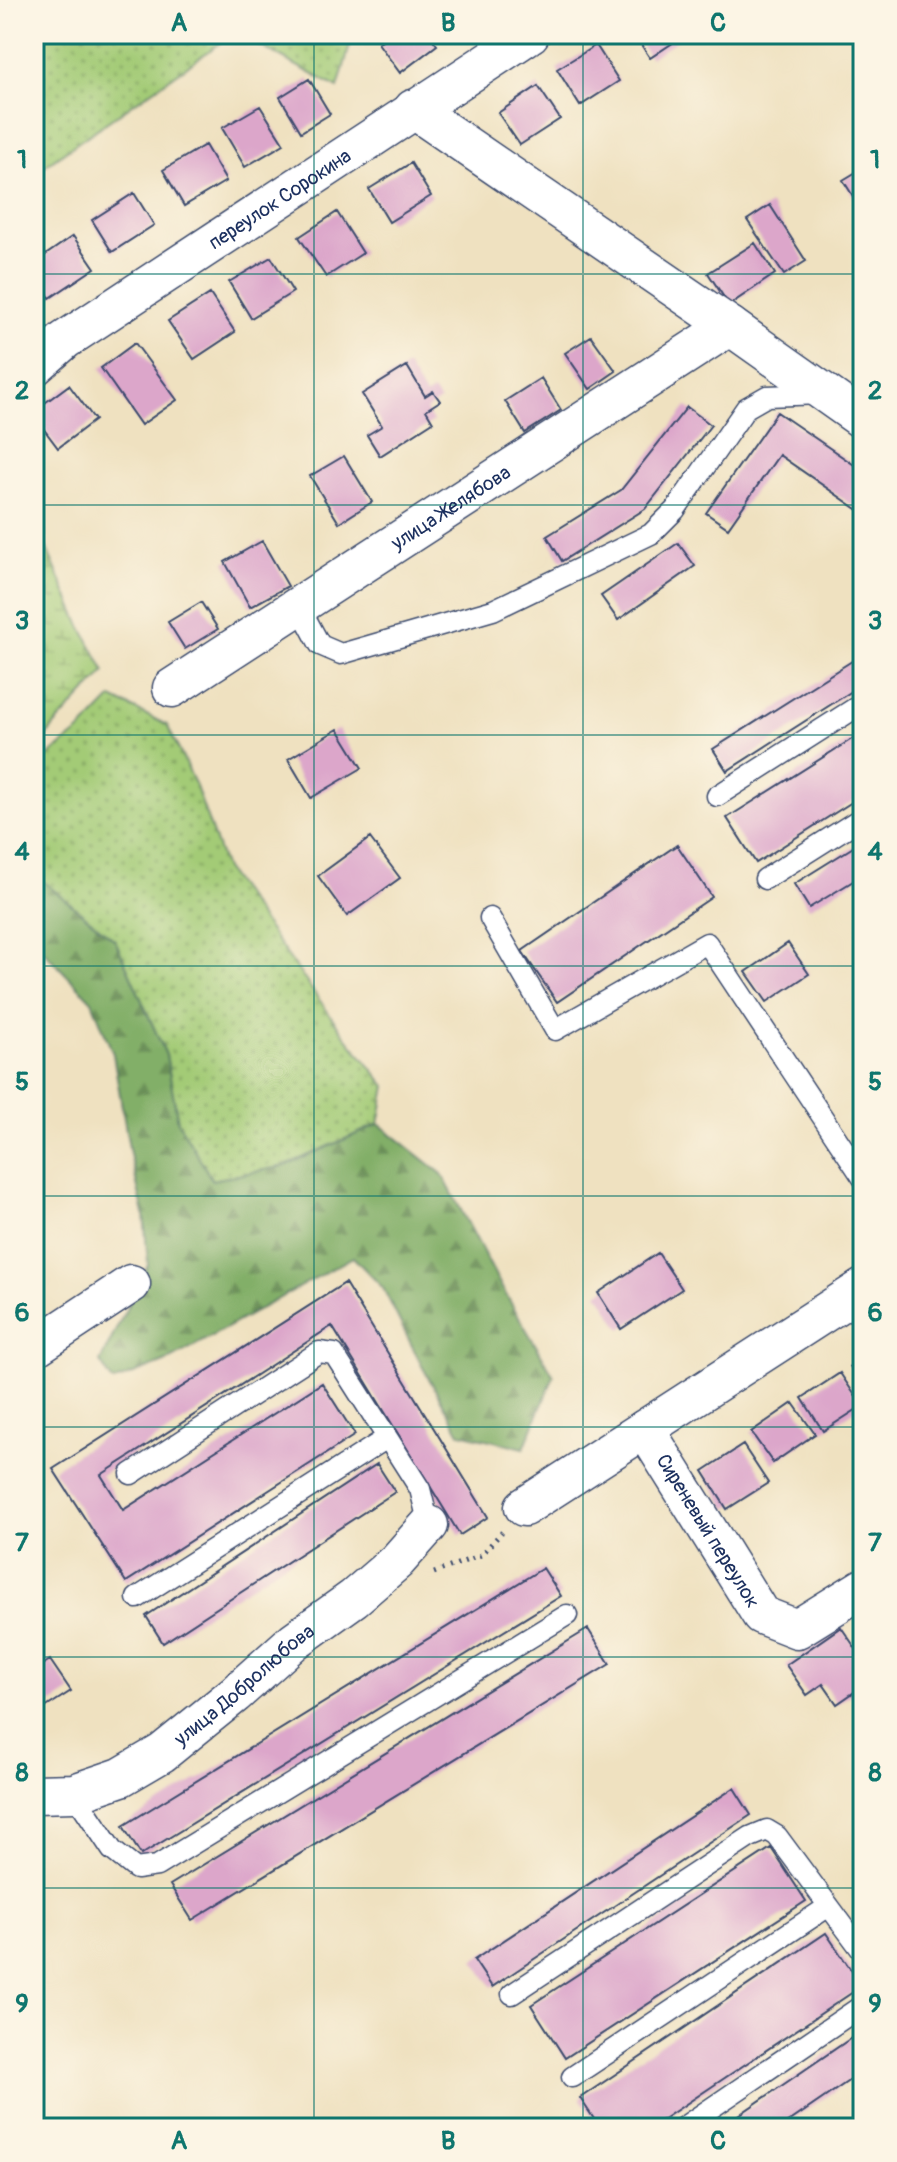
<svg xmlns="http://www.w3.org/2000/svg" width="897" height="2162" viewBox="0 0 897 2162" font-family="Pangolin,sans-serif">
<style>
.grass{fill:url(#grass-dots);stroke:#5f7d6a;stroke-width:2}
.forest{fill:url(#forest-firs);stroke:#4e6f62;stroke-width:2}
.wetland{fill:url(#wetland-marsh);stroke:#5f7d6a;stroke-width:2}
.building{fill:#dca6ca}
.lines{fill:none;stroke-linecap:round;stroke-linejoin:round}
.service-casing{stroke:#3b4a6d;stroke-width:23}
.minor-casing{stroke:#3b4a6d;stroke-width:41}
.path{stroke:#3b4a6d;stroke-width:5;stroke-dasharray:2 6;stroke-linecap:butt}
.service{stroke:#fff;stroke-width:20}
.minor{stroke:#fff;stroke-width:38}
.grid{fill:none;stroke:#0f766e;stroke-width:2;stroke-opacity:0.55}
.labels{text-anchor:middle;stroke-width:6;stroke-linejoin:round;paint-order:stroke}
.street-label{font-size:20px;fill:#1b2f5e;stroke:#fcf5e5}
.neatline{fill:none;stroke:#0f766e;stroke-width:3}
.grid-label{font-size:26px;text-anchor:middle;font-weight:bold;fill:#0f766e}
</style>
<defs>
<pattern id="grass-dots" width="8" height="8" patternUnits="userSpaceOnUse" patternTransform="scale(2)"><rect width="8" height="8" fill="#a3cb76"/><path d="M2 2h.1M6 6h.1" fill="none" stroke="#84a564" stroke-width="1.8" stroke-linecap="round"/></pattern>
<pattern id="forest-firs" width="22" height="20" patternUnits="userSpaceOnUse" patternTransform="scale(2)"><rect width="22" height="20" fill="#82af67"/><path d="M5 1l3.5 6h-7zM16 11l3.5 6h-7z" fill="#6a8f58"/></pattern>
<pattern id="wetland-marsh" width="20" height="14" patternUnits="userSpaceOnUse" patternTransform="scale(2)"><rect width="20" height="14" fill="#a3cb76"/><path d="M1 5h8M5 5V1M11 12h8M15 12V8" fill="none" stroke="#84a564"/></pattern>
</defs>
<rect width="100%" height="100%" fill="#fcf5e5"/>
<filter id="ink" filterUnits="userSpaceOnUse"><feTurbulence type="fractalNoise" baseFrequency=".0125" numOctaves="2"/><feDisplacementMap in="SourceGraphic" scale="16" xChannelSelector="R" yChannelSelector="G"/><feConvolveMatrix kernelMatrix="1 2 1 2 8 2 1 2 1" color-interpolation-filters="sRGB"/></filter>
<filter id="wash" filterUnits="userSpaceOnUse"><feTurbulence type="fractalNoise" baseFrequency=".006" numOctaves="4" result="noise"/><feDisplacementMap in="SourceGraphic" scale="32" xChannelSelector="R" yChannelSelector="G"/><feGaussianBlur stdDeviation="1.8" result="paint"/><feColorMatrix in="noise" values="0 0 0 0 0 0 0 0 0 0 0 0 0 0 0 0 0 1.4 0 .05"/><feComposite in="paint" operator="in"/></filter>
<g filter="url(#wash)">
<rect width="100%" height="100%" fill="#efe1c0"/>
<path class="grass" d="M55,34H233L34,173V44Z
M238,34H353L338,88Z
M112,698L167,725L195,784L225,869L346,1037L386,1086L379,1124L285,1166L212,1180L178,1122L166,1055L115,940L34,874V767L81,730Z"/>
<path class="forest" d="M34,874L115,940L166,1055L178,1122L212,1180L285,1166L379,1124L442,1174L502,1288L554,1376L524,1448L460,1433L422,1366L383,1288L353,1257L167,1361L113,1382L100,1362L148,1265L144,1214L130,1154L113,1054L92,1001L34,941Z"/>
<path class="wetland" d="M34,473L41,484L45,545L80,624L105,672L55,725L34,751Z"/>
<g id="blocks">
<path class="building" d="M390,34H429L437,45L400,73L378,43Z
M634,34H686L650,58Z
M596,45L619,81L580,106L557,69Z
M309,79L330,114L301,132L280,97Z
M538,86L560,119L520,145L498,113Z
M260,106L284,144L245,167L222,128Z
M205,145L226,181L184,206L163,170Z
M411,163L431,196L389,222L369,189Z
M863,168V212L843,180Z
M134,193L154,225L112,252L92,220Z
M770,205L806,261L784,275L747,220Z
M337,212L363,253L326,277L299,237Z
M73,236L95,268L50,298L34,274V263Z
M755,243L775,274L729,305L708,273Z
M271,257L293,292L251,318L229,282Z
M210,294L235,332L194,359L168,321Z
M591,336L616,371L590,389L565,353Z
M135,343L177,400L141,425L101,368Z
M407,366L425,396L433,391L440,401L426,410L433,422L380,456L367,435L382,426L362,394Z
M541,378L561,410L525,433L505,401Z
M69,385L95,420L58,448L34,416V411Z
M687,407L711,425L645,509L562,561L547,536L621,490Z
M777,412L863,471V513L779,455L728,528L706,513Z
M344,456L372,502L339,523L310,476Z
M262,541L288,586L250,607L225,562Z
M678,543L695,566L618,620L601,596Z
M201,602L218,629L185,649L168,622Z
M863,654V684L727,771L713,749Z
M338,729L362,768L311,798L288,759Z
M863,732V795L756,863L727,818Z
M370,838L400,878L347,916L318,876Z
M863,841V875L809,908L794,884Z
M677,845L712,897L557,1002L522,951Z
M788,943L809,974L767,1002L746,972Z
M658,1253L682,1289L621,1329L598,1293Z
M345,1283L488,1517L460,1535L332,1326L101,1475L123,1510L322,1383L355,1435L126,1582L53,1469Z
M863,1358V1386L850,1366Z
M840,1373L862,1406L823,1431L802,1398Z
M793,1403L815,1434L773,1463L751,1432Z
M743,1445L768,1483L727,1509L703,1471Z
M377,1464L395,1492L163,1643L146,1616Z
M543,1568L561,1596L141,1855L123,1826Z
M841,1627L863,1659V1686L837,1704L823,1684L807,1695L786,1665Z
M588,1629L610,1664L192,1920L170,1885Z
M50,1660L71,1691L34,1715V1670Z
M734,1788L751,1815L492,1987L474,1960Z
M771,1848L806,1901L565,2058L531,2005Z
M826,1933L862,1986L650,2128H600L580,2098Z
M863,2030V2071L780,2128H720Z"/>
</g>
</g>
<g filter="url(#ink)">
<use href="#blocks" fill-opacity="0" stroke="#3b4a6d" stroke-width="2"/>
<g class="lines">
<defs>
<path id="service" d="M299,606L320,645L341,654L493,610L651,534L675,510L746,408L767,396L822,394
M717,796L863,703
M765,879L863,817
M490,918L555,1030L707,943L863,1178
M131,1474L319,1352L334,1354L420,1489L429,1525
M137,1598L387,1438
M74,1793L112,1850L136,1869L157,1866L567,1615
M512,1994L750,1837L767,1830L777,1836L863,1952
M572,2077L829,1906
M682,2128L863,2005"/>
<g id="minor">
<path d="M413,109L730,326L863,420"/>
<path id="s1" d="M34,367L65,340L530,34"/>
<path id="s2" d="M172,688L730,326"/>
<path d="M34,1348L131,1284"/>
<path id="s3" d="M645,1429L761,1615L797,1629L863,1588"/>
<path d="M524,1507L863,1288"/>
<path id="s4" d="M34,1794L74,1793L121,1777L162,1753L235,1694L294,1641L354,1598L397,1561L429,1525"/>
</g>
</defs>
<use href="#service" class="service-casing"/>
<use href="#minor" class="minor-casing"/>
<path class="path" d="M434,1573L481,1555L502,1532"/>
<use href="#service" class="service"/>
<use href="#minor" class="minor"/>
</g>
</g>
<path class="grid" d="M314,34V2128M583,34V2128M34,274H863M34,505H863M34,735H863M34,966H863M34,1196H863M34,1427H863M34,1657H863M34,1888H863"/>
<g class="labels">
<g class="street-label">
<text dy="7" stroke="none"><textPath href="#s1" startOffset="298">переулок Сорокина</textPath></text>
<text dy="7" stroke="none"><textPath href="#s2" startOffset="332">улица Желябова</textPath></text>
<text dy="7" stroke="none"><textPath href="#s3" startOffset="120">Сиреневый переулок</textPath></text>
<text dy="7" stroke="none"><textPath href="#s4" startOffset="244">улица Добролюбова</textPath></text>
</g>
</g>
<rect width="897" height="2162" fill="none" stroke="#fcf5e5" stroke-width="88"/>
<rect x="44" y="44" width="809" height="2074" class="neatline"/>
<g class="grid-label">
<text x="179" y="31">A</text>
<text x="448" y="31">B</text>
<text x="718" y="31">C</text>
<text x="22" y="168">1</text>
<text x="875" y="168">1</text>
<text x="22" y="399">2</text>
<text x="875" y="399">2</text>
<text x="22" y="629">3</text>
<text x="875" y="629">3</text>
<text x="22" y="860">4</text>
<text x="875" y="860">4</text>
<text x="22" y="1090">5</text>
<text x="875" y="1090">5</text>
<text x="22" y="1321">6</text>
<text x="875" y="1321">6</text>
<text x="22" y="1551">7</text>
<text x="875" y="1551">7</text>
<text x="22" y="1781">8</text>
<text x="875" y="1781">8</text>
<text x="22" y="2012">9</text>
<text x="875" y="2012">9</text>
<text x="179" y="2149">A</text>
<text x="448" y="2149">B</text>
<text x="718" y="2149">C</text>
</g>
</svg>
